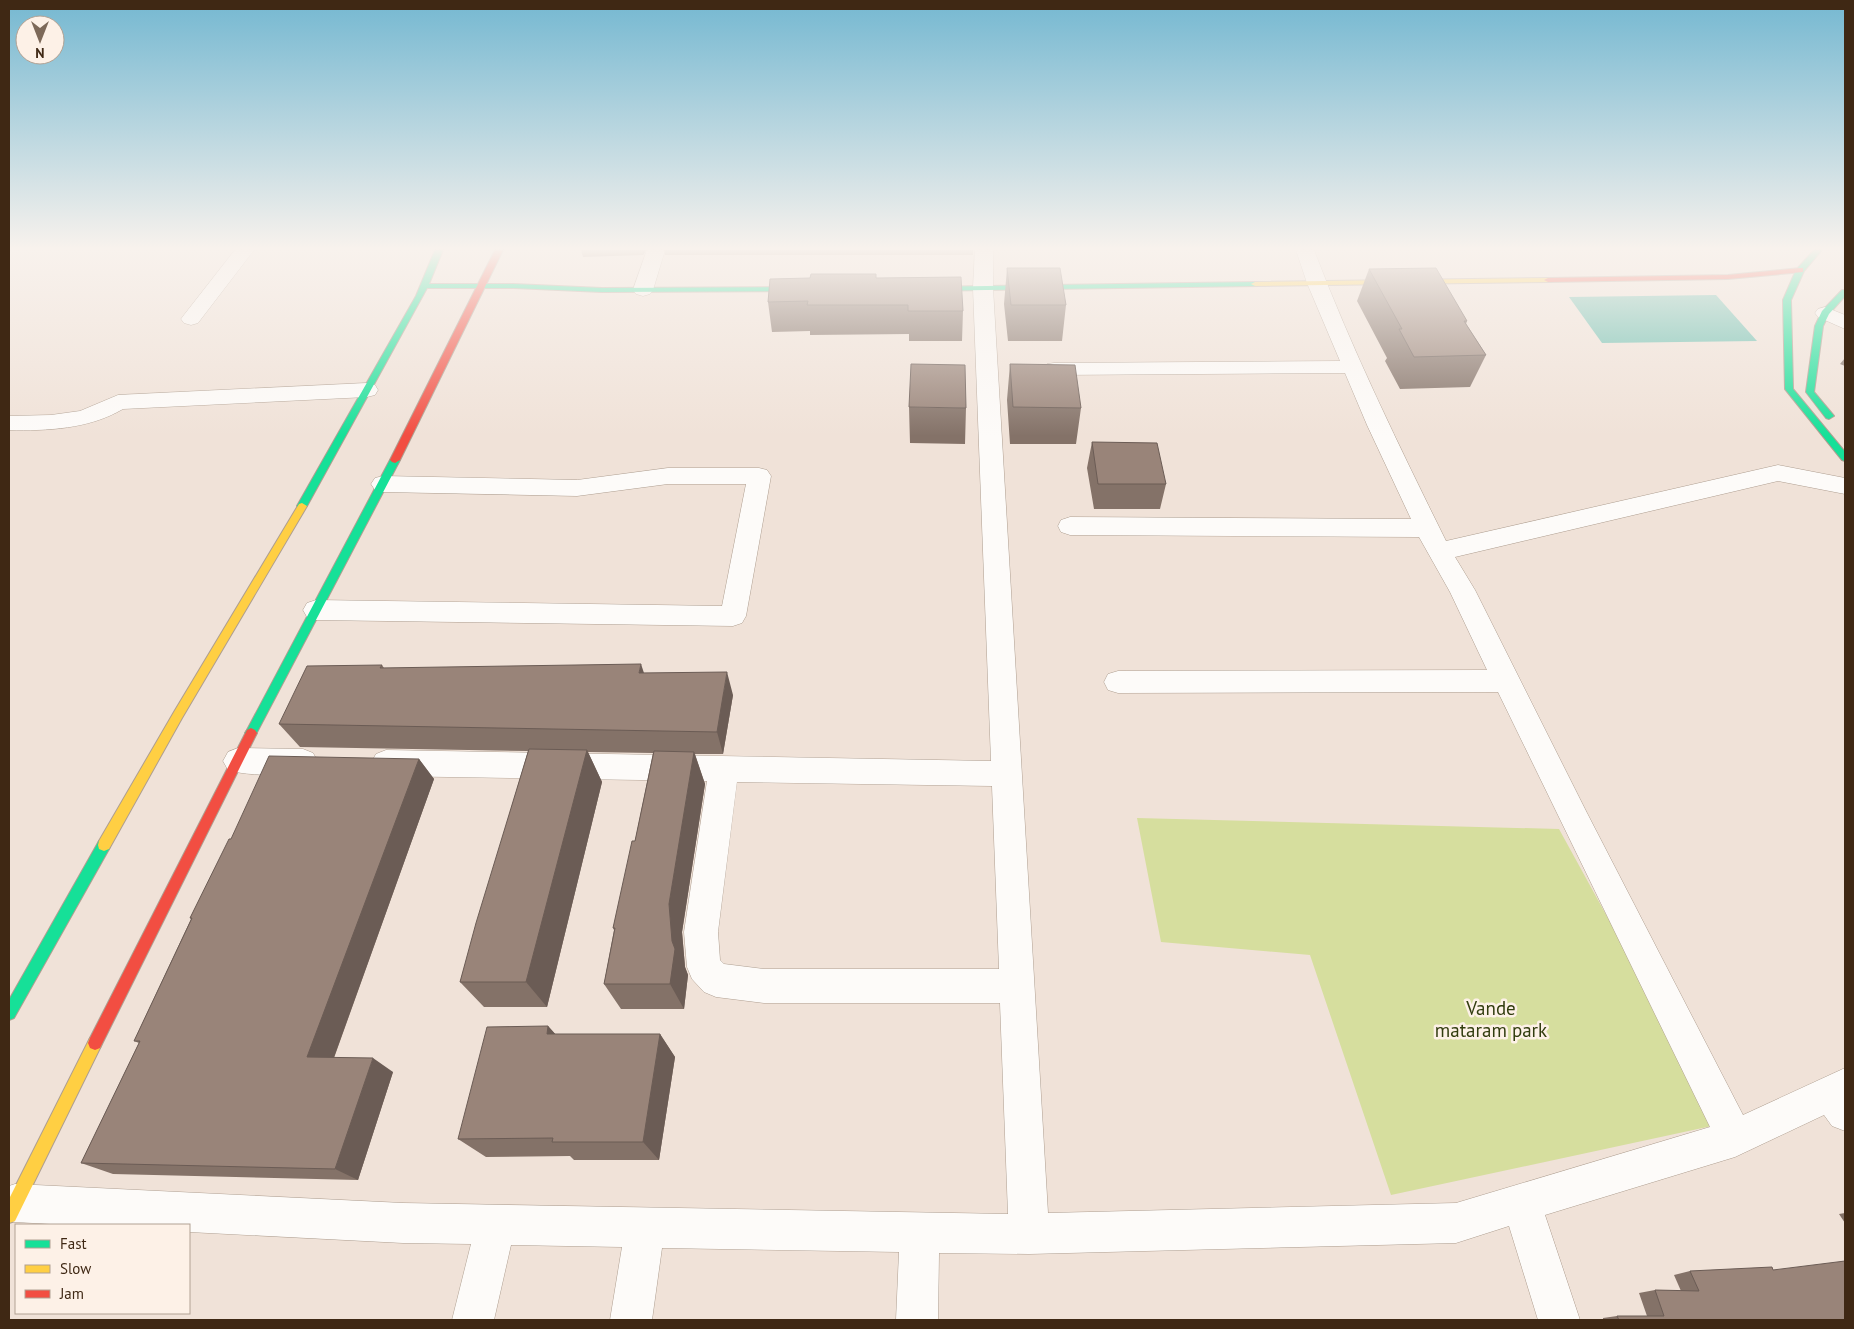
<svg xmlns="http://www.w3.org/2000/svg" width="1854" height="1329" viewBox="0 0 1854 1329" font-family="'PT Sans',sans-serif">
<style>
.green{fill:#d6de9e}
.water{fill:#6abeaf}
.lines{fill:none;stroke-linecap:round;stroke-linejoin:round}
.street-casing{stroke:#ae9e90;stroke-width:1}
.fast-casing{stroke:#ae9e90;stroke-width:2}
.slow-casing{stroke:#ae9e90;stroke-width:2}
.jam-casing{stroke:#ae9e90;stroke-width:2}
.street{fill:#fdfbf9;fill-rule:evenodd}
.fast{fill:#16e098;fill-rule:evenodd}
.slow{fill:#ffcf43;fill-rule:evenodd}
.jam{fill:#f24e42;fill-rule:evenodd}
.wall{fill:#847268}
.shaded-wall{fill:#6b5c55}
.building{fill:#998479;stroke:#6b5c55}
.labels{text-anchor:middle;stroke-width:5;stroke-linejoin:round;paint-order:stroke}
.near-park-label{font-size:19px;fill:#323d0f;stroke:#fdf1e7}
</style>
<rect width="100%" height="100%" fill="#f0e2d8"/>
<path class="green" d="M1137,818L1559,829L1721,1124L1391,1195L1310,955L1161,942Z"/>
<path class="water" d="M1716,295L1757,341L1602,343L1569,297Z"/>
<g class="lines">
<defs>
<path id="street" d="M235,250H254L198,323L191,325L184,323L181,319L184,315Z
M647,250H665L653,290L650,294L643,296L636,294L633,290Z
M975,250H993V288L1048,1213L1456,1203L1710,1127L1498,692L1118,693L1108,690L1104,682L1108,674L1118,671L1487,670L1450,592L1419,537L1070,535L1061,532L1058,526L1061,520L1070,517L1411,519L1367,425L1345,373L1054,375L1047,374L1043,369L1047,364L1054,363L1340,361L1307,283L1296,250H1314C1352,350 1399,446 1446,541L1778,465L1845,478V494L1778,481L1455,557L1475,590L1587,813L1743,1115L1845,1068V1131L1832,1126L1824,1115L1735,1157L1545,1215L1580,1320H1538L1509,1226L1456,1243L1029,1254L939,1253L938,1320H896L899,1252L662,1248L652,1320H610L622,1247L511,1245L494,1320H452L471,1244L403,1243L189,1232V1225H68L15,1222L9,1220V1186L15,1184L403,1203L1008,1214L1000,1003H764L716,997L704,992L692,979L687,967L684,932L707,781L386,776L376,772L371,763L376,754L386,750L991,761L973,288ZM737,782L992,786L999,969H764L724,964L720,960L718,932Z
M1825,307L1845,315V329L1818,317L1815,313L1818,309Z
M367,383L375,385L378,390L375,395L367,397L123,409C89,429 47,431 9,430V416L51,415L80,411L118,395Z
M668,468H759L767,470L771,476L746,616L742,623L733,626L316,620L307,617L303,610L307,603L316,600L722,606L746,484H668L577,496L383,492L375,490L371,484L375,478L383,476L577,480Z
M238,748L303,749L313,753L318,762L313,771C295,777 246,776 228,770L223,761L228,752Z"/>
<path id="fast" d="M435,250H443L429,284H514L602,288L806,287L810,289L806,291L602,292L514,288H427L307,506L302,509L299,508L297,506L416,296Z
M1814,250H1822L1804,271L1791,300L1793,389L1845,452V461L1842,460L1785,389L1783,300L1796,270Z
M1255,282L1259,284L1258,286L924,291L920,289L924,287Z
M1842,290H1845V296L1829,314L1823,326L1814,392L1834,416L1829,419L1826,418L1806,392L1815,326L1822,311Z
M395,457L400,460L255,736L251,738L247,736L245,733L247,730L390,460Z
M104,839L109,841L110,845L109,849L14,1018L9,1020V1000L99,841Z"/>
<path id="slow" d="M1548,278H1551V282L1255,286L1251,284L1255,282Z
M302,503L307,506L182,718L109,849L104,851L99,849L98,845L99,841L174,712L299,504Z
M95,1036L100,1038L102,1043L100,1048L15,1221L9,1223V1199L90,1038Z"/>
<path id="jam" d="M495,250H503L400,460L395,463L392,462L390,460Z
M1800,268H1803V272L1728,279L1548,282L1544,280L1548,278L1728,275Z
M251,728L255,730L257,733L100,1048L95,1050L90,1048L88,1043L90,1038L247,730Z"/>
</defs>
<use href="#street" class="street-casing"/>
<use href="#fast" class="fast-casing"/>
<use href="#slow" class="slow-casing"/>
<use href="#jam" class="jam-casing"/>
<use href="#street" class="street"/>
<use href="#fast" class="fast"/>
<use href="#slow" class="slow"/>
<use href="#jam" class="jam"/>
</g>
<path class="wall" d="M581,250H646L643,255L583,257Z
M664,250H973V255H665Z
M1007,268L1066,305L1062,341H1008L1004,304Z
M1369,269L1467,321L1466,324L1486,355L1470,387L1400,389L1385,361L1387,358L1357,301Z
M876,278L963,311L962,341H909V334L810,335V331L772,332L768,302Z
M1845,358V366L1840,364Z
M1010,364L1081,408L1076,444H1010L1007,400Z
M909,407L966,408L965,444L910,443Z
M1092,442L1166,484L1160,509H1094L1087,468Z
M382,665L384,668L644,673L733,695L723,754H695L705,784L682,932L685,967L688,975L684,1009H621L604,984L614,930L613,928L635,841L653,753L588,752L602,782L547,1007H484L460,982L528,751L300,747L279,724Z
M419,759L434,779L334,1058L393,1072L358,1180L113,1174L81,1163L139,1043L134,1041L191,919L190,918L231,839Z
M548,1026L555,1034H660L675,1057L659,1160H574L570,1156L486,1157L458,1139Z
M1845,1213V1223L1839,1214Z
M1773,1270L1845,1320H1603V1318L1617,1316H1647L1639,1293L1655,1290L1681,1291L1674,1275L1690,1271Z"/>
<path class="shaded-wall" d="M642,250H646L643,255Z
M641,664L649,688L639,673Z
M727,672L733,695L723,754L717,732Z
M587,750L602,782L547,1007L526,982Z
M694,752L705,784L682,932L685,967L688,975L684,1009L670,984L672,941L669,904Z
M419,759L434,779L329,1071L307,1057Z
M548,1026L569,1049L547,1034Z
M660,1034L675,1057L659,1160L643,1142Z
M373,1058L393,1072L358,1180L335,1169Z"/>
<path class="building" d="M1007,268H1060L1066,305H1011Z
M1436,268L1467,321H1464L1486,355L1414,357L1399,329H1402L1369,269Z
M811,274H876V278L961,277L963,311H908V305H807L808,301L768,302L770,279L810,278Z
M911,364L965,365L966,408L909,407Z
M1010,364L1075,365L1081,408L1013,407Z
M1092,442L1157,443L1166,484H1098Z
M641,664L639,673L727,672L717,732L279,724L307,666L382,665L380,668Z
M529,749L587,750L526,982H460L476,923Z
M654,751L694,752L669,904L672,941L675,949L670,984H604L615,928H613L632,841H635Z
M269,756L419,759L307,1057L373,1058L335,1169L81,1163L140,1041H134L192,918H190L229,839H231Z
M548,1026L547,1034H660L643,1142H552L553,1138L458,1139L487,1027Z
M1845,1261V1320H1619L1617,1316H1664L1655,1290L1699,1291L1690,1271L1772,1267L1773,1270Z"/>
<linearGradient id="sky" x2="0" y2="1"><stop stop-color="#75b8d1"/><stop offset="0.57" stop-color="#f8f2ed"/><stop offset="1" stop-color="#f8f2ed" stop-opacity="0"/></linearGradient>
<rect width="1854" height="436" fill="url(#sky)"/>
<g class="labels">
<g class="near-park-label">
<text x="1491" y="1015">Vande<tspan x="1491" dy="22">mataram park</tspan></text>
</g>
</g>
<rect width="1854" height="1329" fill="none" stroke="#3f2814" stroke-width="20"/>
<rect x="15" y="1224" width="175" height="90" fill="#fdf1e7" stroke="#b1a193"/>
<rect x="25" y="1240" width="25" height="8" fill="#16e098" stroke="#b1a193"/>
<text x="60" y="1249" font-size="15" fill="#3f2814">Fast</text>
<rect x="25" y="1265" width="25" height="8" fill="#ffcf43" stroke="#b1a193"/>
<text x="60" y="1274" font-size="15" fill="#3f2814">Slow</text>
<rect x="25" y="1290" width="25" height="8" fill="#f24e42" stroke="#b1a193"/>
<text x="60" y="1299" font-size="15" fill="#3f2814">Jam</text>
<g transform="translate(40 40) rotate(180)"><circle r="24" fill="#fdf1e7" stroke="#b1a193"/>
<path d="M0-4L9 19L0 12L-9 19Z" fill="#7d6959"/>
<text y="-8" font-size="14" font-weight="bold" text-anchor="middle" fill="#3f2814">N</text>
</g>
</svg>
